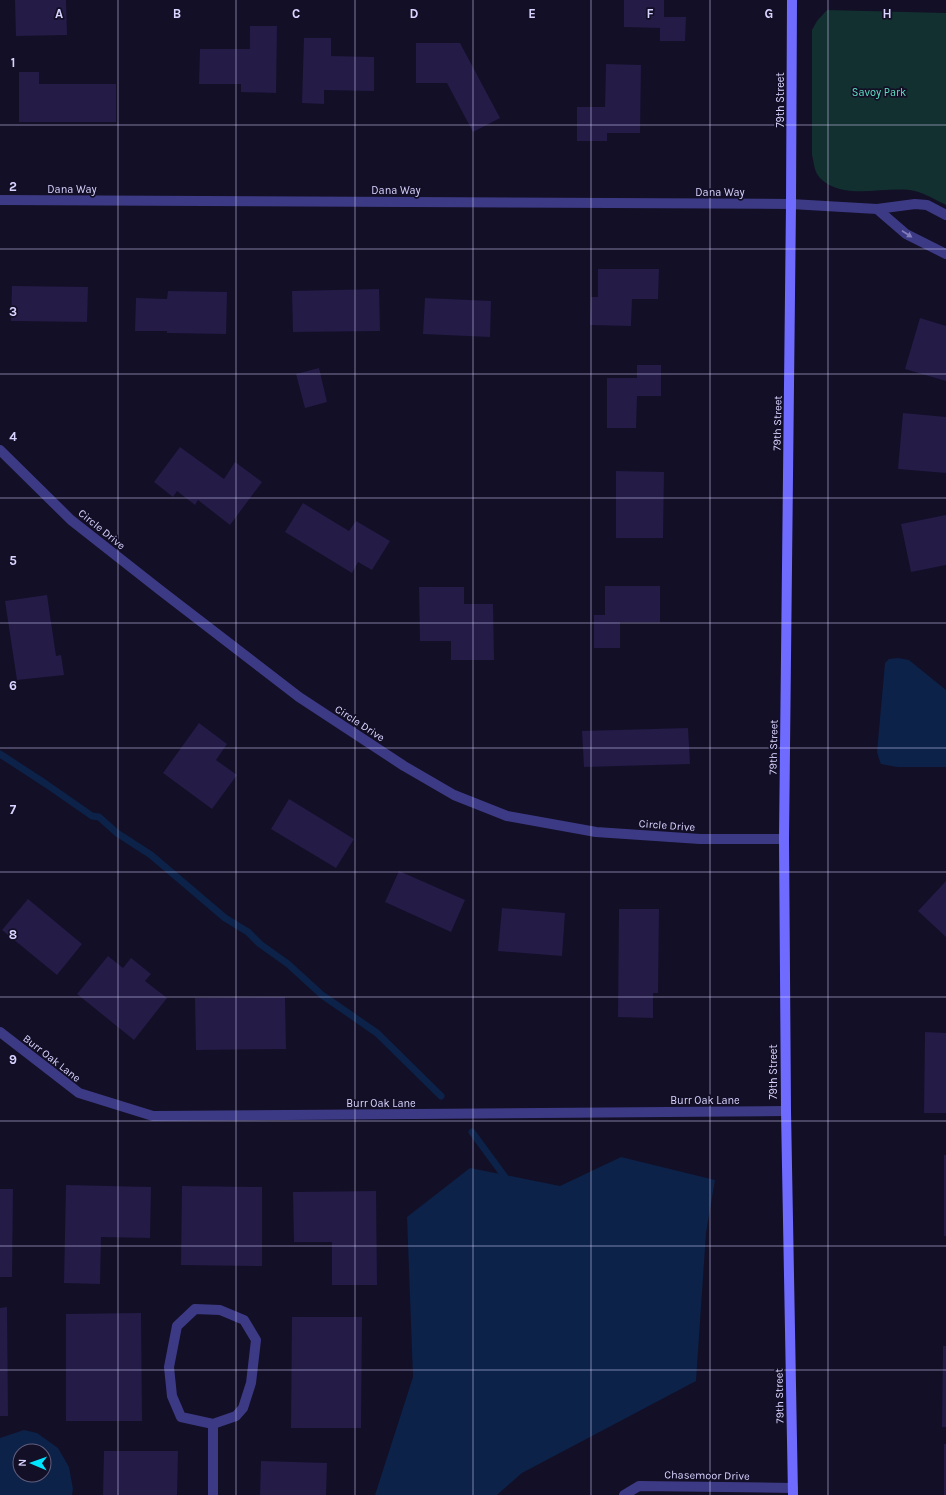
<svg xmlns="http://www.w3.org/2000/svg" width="946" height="1495" viewBox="0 0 946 1495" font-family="Karla,sans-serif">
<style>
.green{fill:#12302f}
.water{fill:#0c2248;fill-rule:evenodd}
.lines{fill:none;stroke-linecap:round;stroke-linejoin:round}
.stream{stroke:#0c2248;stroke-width:7}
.building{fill:#241b47}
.street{stroke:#3d3a85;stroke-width:10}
.secondary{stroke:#6f6bff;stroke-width:10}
.oneway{fill:#837fbc}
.grid{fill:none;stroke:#d9d4ff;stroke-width:1;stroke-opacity:0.55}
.labels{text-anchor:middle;stroke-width:3.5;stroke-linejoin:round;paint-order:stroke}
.park-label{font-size:11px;fill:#5fe0c0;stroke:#130f26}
.street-label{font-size:11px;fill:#d9d4ff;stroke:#130f26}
.grid-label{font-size:13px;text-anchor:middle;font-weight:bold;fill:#d9d4ff;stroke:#130f26;stroke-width:3.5;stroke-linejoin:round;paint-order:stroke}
</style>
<rect width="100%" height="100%" fill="#130f26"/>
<path class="green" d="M827,10L946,13V205C936,200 926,194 915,191C886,185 844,202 820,178C814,172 814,163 812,155V30L817,21Z"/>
<path class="water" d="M898,658L909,660L946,690V767H897L881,764L879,759L877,752L885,663L889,659Z
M621,1157L715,1180L706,1233L696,1381L522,1473L497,1495H375L413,1377L407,1217L470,1168L560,1186Z
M24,1430L37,1433L58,1448L69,1467L73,1489L72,1495H0V1438ZM20,1451H44V1475H20Z"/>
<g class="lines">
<path class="stream" d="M0,754L46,784L92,816L99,817L117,833L151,855L225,918L248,932L260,944L288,964L322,995L377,1033L441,1096
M472,1132L505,1177V1182"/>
</g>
<path class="building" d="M15,0H66L67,35L16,36Z
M624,0H664V17H686L685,41H660V28L624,27Z
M250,26H277L276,93L241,92V84H199L200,49H250Z
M304,38H331V56L374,57V91L324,90V104L302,103Z
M416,43H460L500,118L473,132L447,83H416Z
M606,64L641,65L640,133H607V141H577V107H605Z
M19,72H39V84H116V122H19Z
M598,269H659L658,299H632L631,326L590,325L591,297H598Z
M12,286L88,287L87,322L11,321Z
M379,289L380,331L293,332L292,291Z
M168,291L227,292L226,334L167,333V331H135L136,298L167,299Z
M425,298L491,301L490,337L423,334Z
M920,318L946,326V381L905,369Z
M637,365H661V396H637L636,428H607V378H637Z
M319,368L327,402L305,408L296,374Z
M903,413L946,417V473L898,469Z
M180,447L224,479L235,462L262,482L230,525L198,500L195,505L177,491L173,497L154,482Z
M616,471L664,472L663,538H616Z
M303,503L349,531L356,521L390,541L372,570L358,562L352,573L285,532Z
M946,515V565L911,572L901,524Z
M605,586H660V622H620V648H594V615H605Z
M419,587H464V604H493L494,660H451V641H420Z
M47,595L56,656L61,655L64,675L17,680L5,601Z
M199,723L227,744L216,760L237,775L212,809L163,773Z
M688,728L690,764L584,767L582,731Z
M289,799L354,839L336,868L271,829Z
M399,871L465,900L451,932L385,902Z
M946,881V937L918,911Z
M28,899L82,944L57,975L2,930Z
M502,908L565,913L562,956L498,951Z
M619,909H659L658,993H653V1018L618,1017Z
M108,956L123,968L131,958L151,974L145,981L167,998L134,1040L77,994Z
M285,997L286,1049L196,1050L195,998Z
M925,1032L946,1033V1113H924Z
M944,1155H946V1236H944Z
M66,1185L151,1187L150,1238L101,1237L100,1284L64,1283Z
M182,1186L262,1187V1266L181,1265Z
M0,1189H13L12,1277H0Z
M376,1191L377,1285H332V1242H294L293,1192Z
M7,1307L8,1416H0V1308Z
M141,1313L142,1421H66V1314Z
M292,1317H362L361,1428H291Z
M943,1346H946V1427H942Z
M944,1444H946V1495H944Z
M104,1451H178L177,1495H103Z
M261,1461L327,1463L326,1495H260Z"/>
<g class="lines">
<path class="street" d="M0,200L791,204L877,209L915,204L927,205L946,215
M877,209L906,234L946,254
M0,450L71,520L160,590L299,697L404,766L454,795L507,816L596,832L700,839H784
M0,1032L79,1093L153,1116L786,1111
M195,1309L220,1310L244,1320L256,1340L251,1383L243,1408L236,1416L213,1424L181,1417L172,1396L169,1367L177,1326Z
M213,1495V1424
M624,1495L639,1486L793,1488"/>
<path class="secondary" d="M792,0L791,204L784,839L786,1111L793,1495"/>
</g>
<defs><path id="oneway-solid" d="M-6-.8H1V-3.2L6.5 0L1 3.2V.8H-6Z"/></defs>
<use class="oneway" href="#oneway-solid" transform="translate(907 234) rotate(33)"/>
<path class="grid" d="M118,0V1495M236,0V1495M355,0V1495M473,0V1495M591,0V1495M710,0V1495M828,0V1495M0,125H946M0,249H946M0,374H946M0,498H946M0,623H946M0,748H946M0,872H946M0,997H946M0,1121H946M0,1246H946M0,1370H946"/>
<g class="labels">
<g class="park-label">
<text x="879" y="96">Savoy Park</text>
</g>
<g class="street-label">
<text transform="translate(780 100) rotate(-90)" y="4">79th Street</text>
<text x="72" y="193">Dana Way</text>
<text x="396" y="194">Dana Way</text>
<text x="720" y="196">Dana Way</text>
<text transform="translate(777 423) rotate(-89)" y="4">79th Street</text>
<text transform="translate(102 529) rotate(39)" y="4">Circle Drive</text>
<text transform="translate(360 723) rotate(33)" y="4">Circle Drive</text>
<text transform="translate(773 747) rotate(-89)" y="4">79th Street</text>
<text transform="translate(667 825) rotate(4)" y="4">Circle Drive</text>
<text transform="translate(52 1058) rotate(38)" y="4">Burr Oak Lane</text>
<text transform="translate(773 1072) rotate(-90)" y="4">79th Street</text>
<text x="705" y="1104">Burr Oak Lane</text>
<text x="381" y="1107">Burr Oak Lane</text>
<text transform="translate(779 1396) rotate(-91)" y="4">79th Street</text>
<text transform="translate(707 1475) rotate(1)" y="4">Chasemoor Drive</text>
</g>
</g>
<g class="grid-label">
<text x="59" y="18">A</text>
<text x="177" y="18">B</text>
<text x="296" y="18">C</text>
<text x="414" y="18">D</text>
<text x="532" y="18">E</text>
<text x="650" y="18">F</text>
<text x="769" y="18">G</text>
<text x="887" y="18">H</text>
<text x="13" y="67">1</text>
<text x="13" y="191">2</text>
<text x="13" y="316">3</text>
<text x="13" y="441">4</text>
<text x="13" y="565">5</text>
<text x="13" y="690">6</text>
<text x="13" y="814">7</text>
<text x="13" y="939">8</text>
<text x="13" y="1064">9</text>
</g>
<g transform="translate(32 1463) rotate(272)"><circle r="19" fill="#130f26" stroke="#625e7d"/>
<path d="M0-3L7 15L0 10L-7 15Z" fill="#00e5ff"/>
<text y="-6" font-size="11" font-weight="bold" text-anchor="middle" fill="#d9d4ff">N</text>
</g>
</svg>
